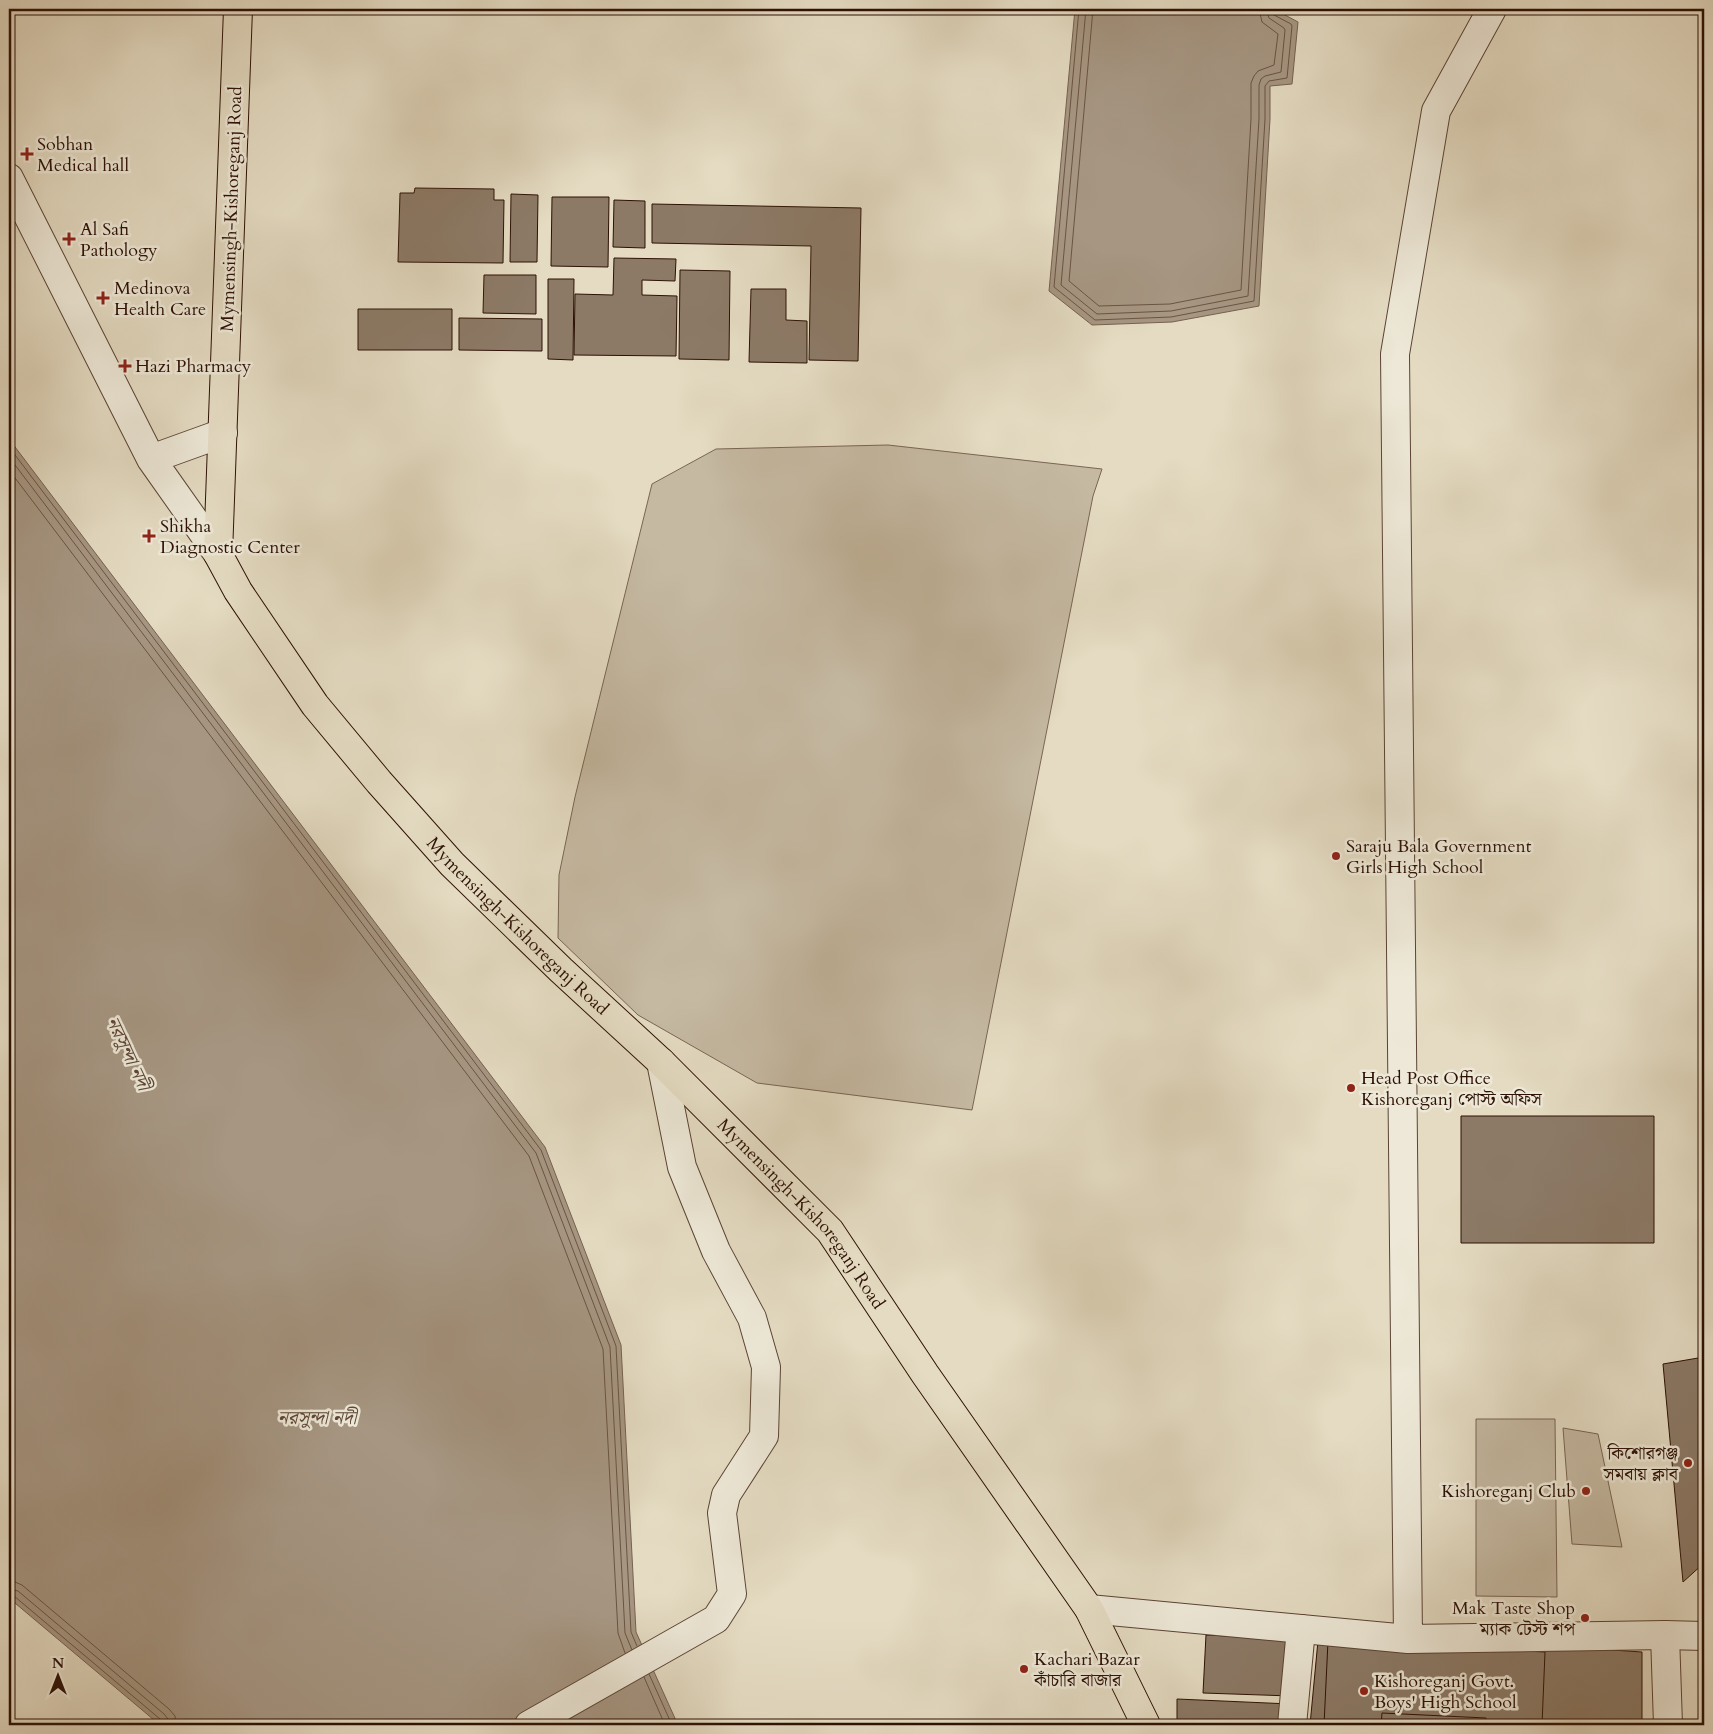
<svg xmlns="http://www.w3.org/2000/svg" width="1713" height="1734" viewBox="0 0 1713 1734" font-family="Cardo,'Noto Serif Bengali',serif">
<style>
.green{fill:#c5b9a2;stroke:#796554}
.water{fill:#a69682;stroke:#766150}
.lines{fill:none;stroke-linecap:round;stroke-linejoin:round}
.shore{stroke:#6a5444;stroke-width:1}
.building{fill:#8c7a67;stroke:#2d1105}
.minor-casing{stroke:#5b4434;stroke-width:30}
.tertiary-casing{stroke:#5b4434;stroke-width:30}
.primary-casing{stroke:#2d1105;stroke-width:30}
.minor{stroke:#ede8d7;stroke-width:28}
.tertiary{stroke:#ede8d7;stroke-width:28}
.primary{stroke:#e4dbc2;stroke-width:28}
.poi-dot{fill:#8f2418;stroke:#ede8d7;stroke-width:2}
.labels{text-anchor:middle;stroke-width:5;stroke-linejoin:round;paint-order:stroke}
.poi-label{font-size:18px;fill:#2d1105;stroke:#ede8d7;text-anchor:start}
.street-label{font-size:18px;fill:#2d1105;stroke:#ede8d7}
.water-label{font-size:19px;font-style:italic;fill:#5d4637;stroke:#ede8d7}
</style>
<rect width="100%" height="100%" fill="#e4dbc2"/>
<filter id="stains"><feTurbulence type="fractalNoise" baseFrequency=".004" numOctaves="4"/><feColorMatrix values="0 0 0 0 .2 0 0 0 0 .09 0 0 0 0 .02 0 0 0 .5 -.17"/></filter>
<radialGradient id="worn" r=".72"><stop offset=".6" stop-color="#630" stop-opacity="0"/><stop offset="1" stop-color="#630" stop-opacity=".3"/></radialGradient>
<path class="green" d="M888,445L1102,469L1093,496L972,1110L757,1083L638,1015L558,938L559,875L575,797L652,484L716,449Z
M1476,1419H1555L1557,1597L1476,1596Z
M1563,1428L1598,1434L1622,1547L1572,1544Z"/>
<path class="water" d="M1075,9H1274L1298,22L1292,84L1270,86V119L1259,306L1172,322L1092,325L1049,291Z
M9,439L545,1147L621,1345L636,1632L678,1725H160L9,1598Z"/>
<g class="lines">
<path class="shore" d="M1079,9L1054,287L1095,320L1171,317L1254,301L1265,119V86L1269,81L1287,78L1292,26L1291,24L1274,15L1272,9
M1086,9L1061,285L1097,314L1171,311L1248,296L1259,119V85L1261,79L1265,76L1281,72L1285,30L1284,28L1269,18L1266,9
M1093,9L1069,281L1099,306L1170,304L1241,290L1251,119V83L1254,76L1258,71L1274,65L1278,34L1262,22L1259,9
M9,447L541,1150L616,1346L631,1632L637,1646
M9,457L536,1153L610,1347L625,1633L632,1650
M9,470L529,1156L603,1349L618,1633L625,1653
M9,1581L15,1582L22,1585L169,1709L175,1716L176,1725
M9,1589L18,1591L164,1714L168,1719L169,1725
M9,1595L14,1596L160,1719L163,1725
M649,1674L672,1725
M644,1677L665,1725"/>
</g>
<path class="building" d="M415,188L494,189V200H504L503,263L398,262L400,193H414Z
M511,194L538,195L537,262H510Z
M552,197H609L608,267L551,266Z
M614,200L645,201V248L613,247Z
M652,204L861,208L858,361L809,360L811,246L652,243Z
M614,258L676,259L675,281L642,280V295L677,296L676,356L574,355L575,294L613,295Z
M680,270L730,271L729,360L679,359Z
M484,275H536V314L483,313Z
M548,279H574L573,360L548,359Z
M751,289H786V320L807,321V363L749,362Z
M358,309H452V350H358Z
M459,318L542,319V351L459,350Z
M1461,1116H1654V1243H1461Z
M1704,1357V1563L1683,1582L1663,1364Z
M1319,1630L1642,1652V1725H1310Z
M1206,1635L1294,1639L1291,1696L1203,1693Z
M1328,1641L1545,1652L1542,1725H1486V1718L1382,1713L1381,1725H1324Z
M1177,1699L1290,1704L1288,1725H1177Z"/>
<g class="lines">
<defs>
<path id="minor" d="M1665,1635L1668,1725
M529,1725L716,1619L732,1594L722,1513L726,1495L764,1436L766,1367L752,1318L716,1251L682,1167L661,1062
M1292,1725L1301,1629"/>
<path id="tertiary" d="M9,178L151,459L218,554
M151,459L223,433
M1089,1609L1408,1639L1395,354L1436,111L1492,9
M1408,1639L1665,1635L1704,1636"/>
<g id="primary">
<path id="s1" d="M238,9L218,554L238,591L315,705L379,782L452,864L561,970L661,1062L830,1231L925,1374L1089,1609L1146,1725"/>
</g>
</defs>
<use href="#minor" class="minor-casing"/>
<use href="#tertiary" class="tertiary-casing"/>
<use href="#primary" class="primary-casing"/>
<use href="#minor" class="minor"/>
<use href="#tertiary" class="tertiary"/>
<use href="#primary" class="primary"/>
</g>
<g class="poi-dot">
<path d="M24.5 146.5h5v5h5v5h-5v5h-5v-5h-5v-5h5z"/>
<path d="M66.5 231.5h5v5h5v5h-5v5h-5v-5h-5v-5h5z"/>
<path d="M100.5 290.5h5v5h5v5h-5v5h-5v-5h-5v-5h5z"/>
<path d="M122.5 358.5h5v5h5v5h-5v5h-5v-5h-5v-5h5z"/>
<path d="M146.5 528.5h5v5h5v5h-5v5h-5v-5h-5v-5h5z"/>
<circle cx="1336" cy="856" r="5"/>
<circle cx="1351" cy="1088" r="5"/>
<circle cx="1688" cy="1463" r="5"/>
<circle cx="1586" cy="1491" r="5"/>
<circle cx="1585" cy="1618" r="5"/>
<circle cx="1024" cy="1669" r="5"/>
<circle cx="1364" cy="1691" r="5"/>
</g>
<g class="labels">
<g class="poi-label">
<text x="37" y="150">Sobhan<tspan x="37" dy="21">Medical hall</tspan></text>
<text x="80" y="235">Al Safi<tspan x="80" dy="21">Pathology</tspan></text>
<text x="114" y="294">Medinova<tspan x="114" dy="21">Health Care</tspan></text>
<text x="135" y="372">Hazi Pharmacy</text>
<text x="160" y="532">Shikha<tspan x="160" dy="21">Diagnostic Center</tspan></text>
<text x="1346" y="852">Saraju Bala Government<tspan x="1346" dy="21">Girls High School</tspan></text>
<text x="1361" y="1084">Head Post Office<tspan x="1361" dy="21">Kishoreganj পোস্ট অফিস</tspan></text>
<text x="1678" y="1459" text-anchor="end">কিশোরগঞ্জ<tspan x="1678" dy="21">সমবায় ক্লাব</tspan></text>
<text x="1576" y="1497" text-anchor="end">Kishoreganj Club</text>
<text x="1575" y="1614" text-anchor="end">Mak Taste Shop<tspan x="1575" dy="21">ম্যাক টেস্ট শপ</tspan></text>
<text x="1034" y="1665">Kachari Bazar<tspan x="1034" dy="21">কাঁচারি বাজার</tspan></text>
<text x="1374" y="1687">Kishoreganj Govt.<tspan x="1374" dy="21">Boys' High School</tspan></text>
</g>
<g class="street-label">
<text transform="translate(231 209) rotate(-88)" y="6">Mymensingh-Kishoreganj Road</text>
<text dy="6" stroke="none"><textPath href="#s1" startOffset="1025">Mymensingh-Kishoreganj Road</textPath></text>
<text dy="6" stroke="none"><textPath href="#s1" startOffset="1430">Mymensingh-Kishoreganj Road</textPath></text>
</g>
<g class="water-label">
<text transform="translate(129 1053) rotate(65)" y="7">নরসুন্দা নদী</text>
<text x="317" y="1424">নরসুন্দা নদী</text>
</g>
</g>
<rect width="1713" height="1734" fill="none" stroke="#e4dbc2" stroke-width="30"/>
<rect x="10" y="10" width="1693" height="1714" fill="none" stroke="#2d1105" stroke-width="2.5"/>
<rect x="15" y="15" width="1683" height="1704" fill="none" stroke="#2d1105"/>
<g transform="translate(58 1676)" stroke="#ede8d7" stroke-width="4" paint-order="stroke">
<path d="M0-4L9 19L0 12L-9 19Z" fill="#2d1105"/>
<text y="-8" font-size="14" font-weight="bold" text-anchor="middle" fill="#2d1105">N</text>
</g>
<rect width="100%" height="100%" filter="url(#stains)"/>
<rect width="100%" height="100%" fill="url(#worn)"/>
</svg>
